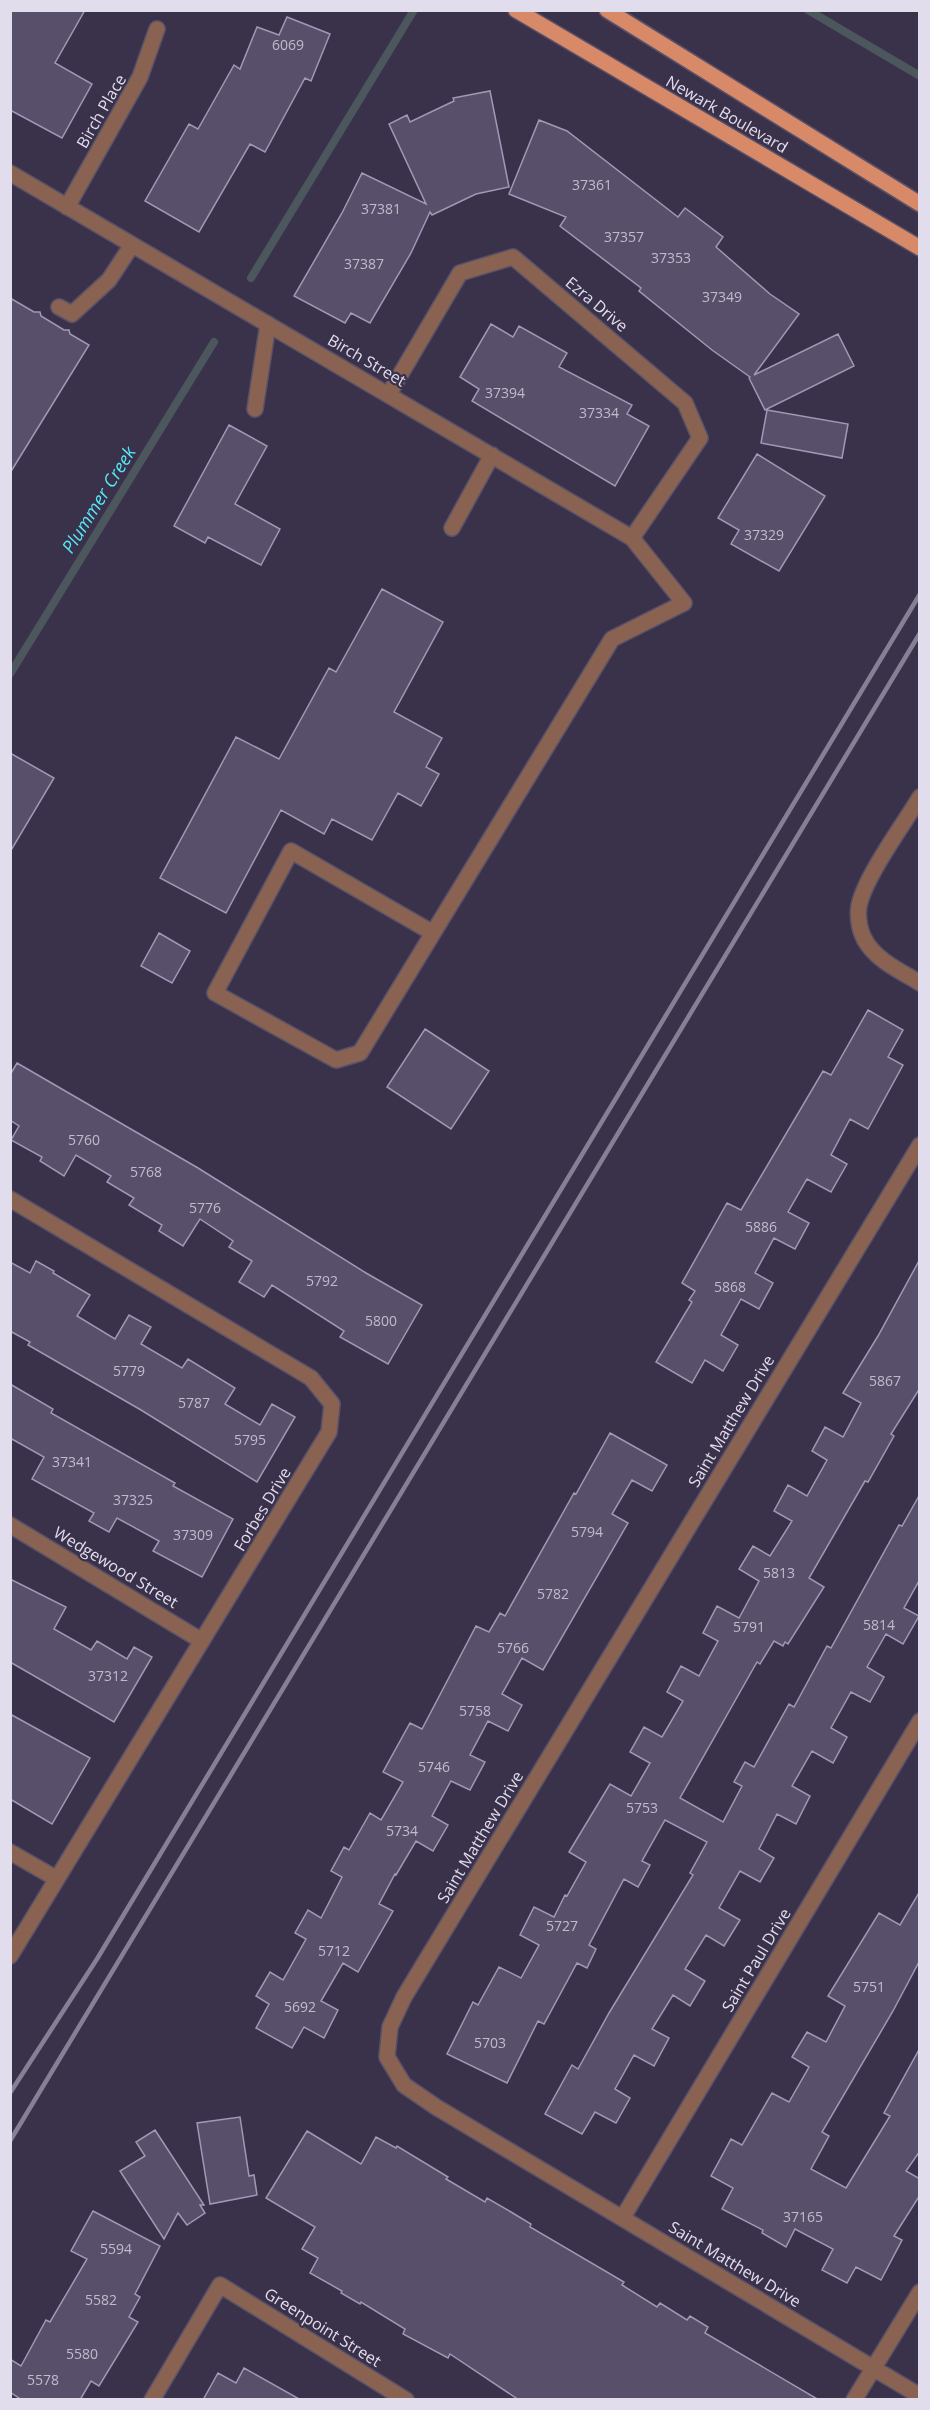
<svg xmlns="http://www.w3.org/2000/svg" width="930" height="2410" viewBox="0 0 930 2410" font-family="'Open Sans',sans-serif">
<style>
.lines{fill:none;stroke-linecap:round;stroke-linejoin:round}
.stream{stroke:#4c575d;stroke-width:8}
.building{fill:#58506b;stroke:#a098b6;stroke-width:1.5}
.minor-casing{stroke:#585168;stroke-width:18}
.major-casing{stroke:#585168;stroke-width:18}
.minor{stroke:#896252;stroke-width:15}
.major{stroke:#d88968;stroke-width:15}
.rail{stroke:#878095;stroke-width:4.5}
.labels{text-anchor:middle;stroke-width:4.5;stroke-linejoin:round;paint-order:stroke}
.number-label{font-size:14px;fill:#c0bacc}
.street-label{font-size:16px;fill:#e2dded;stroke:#3a324b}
.water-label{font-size:18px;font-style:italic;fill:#54eaf5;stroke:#3a324b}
</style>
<rect width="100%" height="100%" fill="#3a324b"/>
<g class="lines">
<path class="stream" d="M808,10L920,76
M251,278L414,10
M10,674L214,342"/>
</g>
<path class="building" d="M10,10H85L55,63L92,84L62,138L10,110Z
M287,17L330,34L311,81L305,78L265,152L250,144L199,232L145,201L189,124L198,129L234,65L240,69L257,27L279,35Z
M490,91L509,187L476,194L432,215L430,212L411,253L370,323L351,313L345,323L294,296L342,213L362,173L426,204L389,124L407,115L410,122L454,101L453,98Z
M539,120L567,131L678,217L685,208L723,237L716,247L770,294L799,314L754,375L838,334L854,366L765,410L749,378L750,377L712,350L639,291L641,288L560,226L566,217L509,194Z
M10,298L34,312H40L41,316L64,330H69L70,334L89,345L10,473Z
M491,324L513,337L519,326L567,353L559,367L632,405L627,414L649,426L615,486L472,401L479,389L460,377Z
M767,410L848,424L842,458L761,443Z
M229,425L267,446L235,504L280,529L261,565L208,537L205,543L174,526Z
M757,454L825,496L779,571L731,544L739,530L718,518Z
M382,589L443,622L394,712L442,738L426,767L439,774L421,806L398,793L372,840L332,819L324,834L281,810L226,913L160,878L236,737L279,759L329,668L336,672Z
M10,753L54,778L10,852Z
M159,933L190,951L172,983L141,966Z
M868,1010L903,1030L888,1057L903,1065L868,1129L850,1119L831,1155L847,1164L831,1192L807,1179L788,1212L809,1223L795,1249L774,1238L755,1273L773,1283L759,1309L741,1299L721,1335L738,1345L723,1371L705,1360L692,1383L656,1362L692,1302L689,1300L695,1291L682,1283L727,1203L741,1210L823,1071L831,1075Z
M425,1029L489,1071L451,1129L387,1087Z
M17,1063L198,1168L366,1273L422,1305L388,1364L340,1337L344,1331L272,1285L264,1297L239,1282L252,1261L229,1247L233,1241L200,1219L183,1246L159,1231L162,1225L129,1205L134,1198L107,1182L111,1176L76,1155L64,1176L40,1161L42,1157L11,1140L19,1126L10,1120V1075Z
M920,1259V1388L891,1434L894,1436L868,1482L865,1481L809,1578L824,1587L788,1644L785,1642L783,1646L774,1641L760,1664L757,1662L680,1798L723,1822L742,1786L734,1782L745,1762L754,1767L789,1704L794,1707L827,1646L831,1648L899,1525L902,1526L920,1494V1579L904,1608L919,1616L903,1644L886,1634L867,1667L884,1677L870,1702L851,1692L831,1728L847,1737L833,1763L812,1751L792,1786L810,1796L796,1824L777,1814L759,1849L774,1858L760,1882L740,1871L719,1908L740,1920L724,1946L706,1935L685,1969L705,1981L690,2006L673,1995L652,2029L669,2038L654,2066L634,2055L615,2089L630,2098L616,2123L595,2112L582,2134L545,2114L572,2065L578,2069L609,2013L693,1875L690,1873L707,1842L665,1820L642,1861L650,1865L638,1887L624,1879L589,1945L596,1949L587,1968L577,1963L544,2024L538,2021L507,2083L447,2054L473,2002L478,2005L499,1967L521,1978L539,1945L520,1935L534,1907L554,1917L565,1895L567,1896L586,1862L569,1852L610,1784L631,1796L650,1763L630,1752L644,1727L662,1737L683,1701L667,1692L681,1666L699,1676L718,1641L703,1633L717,1606L739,1618L759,1581L739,1569L753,1546L770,1556L792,1521L774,1511L788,1485L807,1496L827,1460L812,1451L825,1427L843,1437L861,1403L843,1393L878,1336Z
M36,1261L54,1271L53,1273L90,1295L77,1316L115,1339L129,1315L151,1327L141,1344L182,1368L188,1359L235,1388L225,1404L260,1425L272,1404L295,1417L257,1482L141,1410L28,1345L30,1342L10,1331V1262L30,1273Z
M10,1384L53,1409L51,1413L175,1483L173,1486L233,1519L202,1577L153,1551L159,1541L117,1518L109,1532L89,1521L94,1513L32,1479L44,1457L10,1438Z
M610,1433L667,1465L652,1491L632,1480L612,1514L628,1523L543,1670L522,1658L502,1694L522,1705L508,1731L488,1721L470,1755L485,1762L470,1790L451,1781L432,1816L448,1825L433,1851L416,1841L396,1875L395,1874L379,1904L393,1911L358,1972L343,1963L321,2001L338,2010L324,2038L304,2027L292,2048L256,2028L269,2004L256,1996L270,1972L283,1980L306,1939L295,1933L308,1910L321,1918L342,1877L331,1871L344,1847L349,1850L370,1813L381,1820L403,1782L383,1772L410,1723L422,1729L476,1626L489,1632L500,1613L505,1616L574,1493L576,1494Z
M10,1579L66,1607L54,1629L91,1650L97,1641L127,1659L134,1647L152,1657L114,1722L10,1662Z
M10,1714L90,1758L52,1824L10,1799Z
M920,1891V1960L893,2011L822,2132L829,2136L811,2169L846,2188L890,2116L884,2113L920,2048V2151L906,2171L920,2179V2195L894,2236L902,2240L881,2280L856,2267L847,2283L822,2270L833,2249L795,2229L786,2247L762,2233L763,2230L722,2209L733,2188L711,2176L731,2139L742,2145L772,2093L789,2102L809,2067L792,2057L807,2032L826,2042L845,2006L828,1996L879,1913L900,1925Z
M240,2117L249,2176L254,2175L257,2195L210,2204L197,2123Z
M155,2130L204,2205H200L205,2213L187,2225L178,2213L164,2239L120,2171L145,2156L136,2142Z
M307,2131L361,2164L376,2137L396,2148L397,2146L448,2177L446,2179L485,2202L487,2198L511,2212L531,2224L530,2227L624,2282L622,2285L657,2307L660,2303L687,2320L690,2316L708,2327L705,2333L819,2400H519L450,2354L448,2358L403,2334L405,2329L361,2302L360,2304L341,2293L342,2291L310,2273L318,2258L302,2249L315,2227L266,2198Z
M93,2211L160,2246L135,2294L140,2297L129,2317L138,2322L99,2386L91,2381L80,2400H22L10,2392V2359L21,2366L46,2320L50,2322L87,2259L71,2251Z
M244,2368L301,2400H203L218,2373L236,2383Z"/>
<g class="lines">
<defs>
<path id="minor" d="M10,173L632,538L684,603L612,639L360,1053L336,1060L215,993L291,851L433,933
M67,207L140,77L157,29
M59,307L72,314L109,280L132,245
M389,394L460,273L513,257L685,403L700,438L632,538
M255,409L268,324
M452,528L492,455
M920,797C904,824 864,878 859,906C857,919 860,934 868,945C880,962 902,972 920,983
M920,1145L404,1997L390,2027L387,2057L404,2085L436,2107L920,2396
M10,1199L311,1378L332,1404L329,1432L10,1956
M10,1525L202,1641
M10,1852L57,1879
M623,2217L920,1721
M152,2400L220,2285L406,2400
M854,2400L920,2292"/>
<path id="major" d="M516,10L920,248
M607,10L920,204"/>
</defs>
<use href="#minor" class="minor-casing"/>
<use href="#major" class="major-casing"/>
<use href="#minor" class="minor"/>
<use href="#major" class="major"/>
<path class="rail" d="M10,2093L97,1959L920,594
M10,2141L920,633"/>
</g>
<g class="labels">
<g class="number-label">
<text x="288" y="50">6069</text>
<text x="592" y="190">37361</text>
<text x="381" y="214">37381</text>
<text x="624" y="242">37357</text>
<text x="671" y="263">37353</text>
<text x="364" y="269">37387</text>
<text x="722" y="302">37349</text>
<text x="505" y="398">37394</text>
<text x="599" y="418">37334</text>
<text x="764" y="540">37329</text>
<text x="84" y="1145">5760</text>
<text x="146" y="1177">5768</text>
<text x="205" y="1213">5776</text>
<text x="761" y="1232">5886</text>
<text x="322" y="1286">5792</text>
<text x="730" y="1292">5868</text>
<text x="381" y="1326">5800</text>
<text x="129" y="1376">5779</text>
<text x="885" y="1386">5867</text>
<text x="194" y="1408">5787</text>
<text x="250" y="1445">5795</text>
<text x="72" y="1467">37341</text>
<text x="133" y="1505">37325</text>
<text x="587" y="1537">5794</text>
<text x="193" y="1540">37309</text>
<text x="779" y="1578">5813</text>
<text x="553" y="1599">5782</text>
<text x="879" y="1630">5814</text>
<text x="749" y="1632">5791</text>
<text x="513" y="1653">5766</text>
<text x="108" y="1681">37312</text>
<text x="475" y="1716">5758</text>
<text x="434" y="1772">5746</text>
<text x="642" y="1813">5753</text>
<text x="402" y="1836">5734</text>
<text x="562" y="1931">5727</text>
<text x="334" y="1956">5712</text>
<text x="869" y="1992">5751</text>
<text x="300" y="2012">5692</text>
<text x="490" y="2048">5703</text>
<text x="803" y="2222">37165</text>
<text x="116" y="2254">5594</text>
<text x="101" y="2305">5582</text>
<text x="82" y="2359">5580</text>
<text x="43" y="2385">5578</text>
</g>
<g class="street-label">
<text transform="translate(101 111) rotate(-60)" y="6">Birch Place</text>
<text transform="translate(727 114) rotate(30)" y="6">Newark Boulevard</text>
<text transform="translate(597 304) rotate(40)" y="6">Ezra Drive</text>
<text transform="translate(367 360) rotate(30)" y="6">Birch Street</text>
<text transform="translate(731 1421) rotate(-59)" y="6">Saint Matthew Drive</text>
<text transform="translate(262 1509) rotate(-59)" y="6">Forbes Drive</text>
<text transform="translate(116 1567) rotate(31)" y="6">Wedgewood Street</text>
<text transform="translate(480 1837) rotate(-59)" y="6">Saint Matthew Drive</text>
<text transform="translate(756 1960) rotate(-59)" y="6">Saint Paul Drive</text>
<text transform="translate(735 2264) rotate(31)" y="6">Saint Matthew Drive</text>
<text transform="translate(323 2327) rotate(32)" y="6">Greenpoint Street</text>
</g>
<g class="water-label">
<text transform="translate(99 500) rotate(-58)" y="6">Plummer Creek</text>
</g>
</g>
<rect width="930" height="2410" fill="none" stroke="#e2dded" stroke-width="24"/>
</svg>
